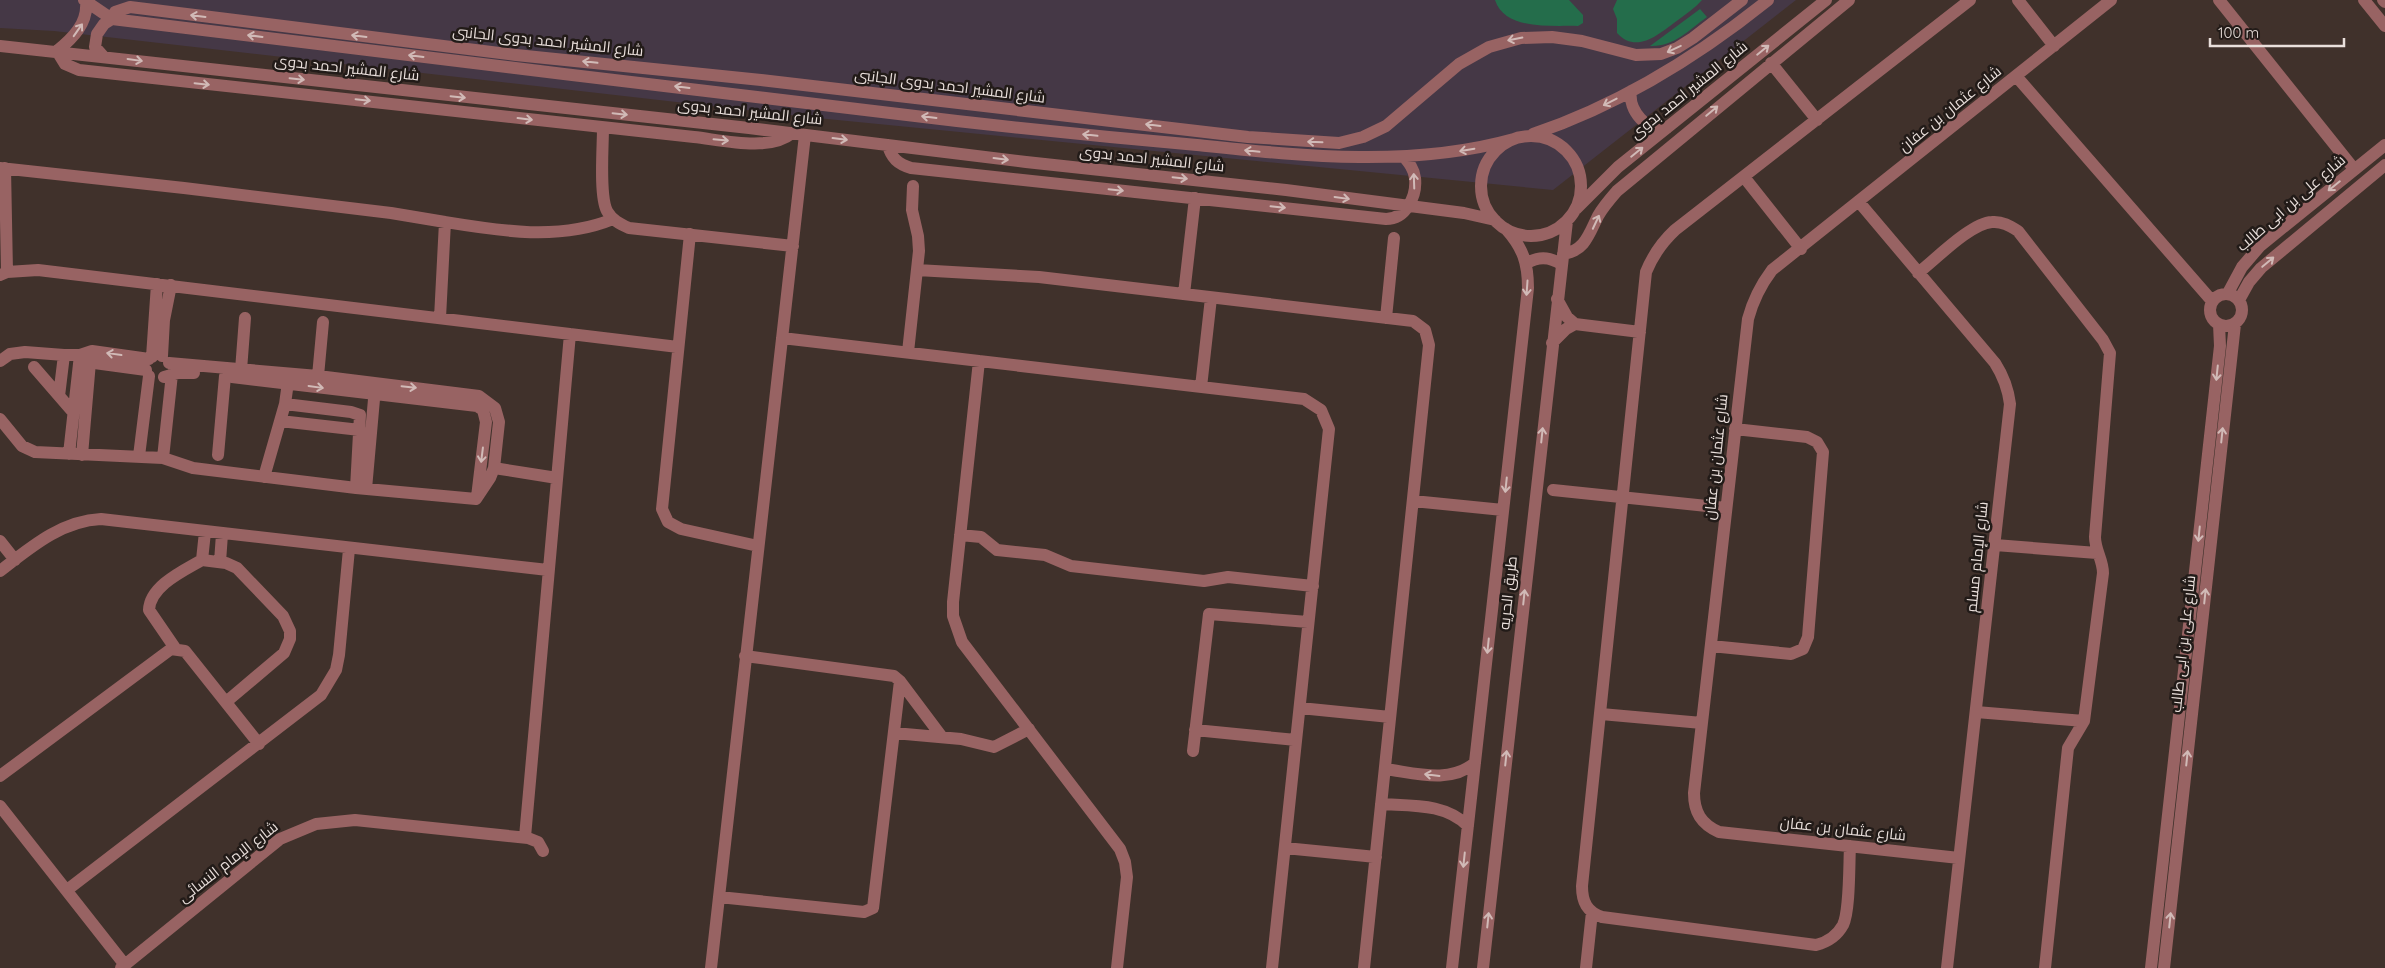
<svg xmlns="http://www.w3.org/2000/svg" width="2385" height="968" viewBox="0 0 2385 968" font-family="Quicksand,Cairo,sans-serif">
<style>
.commercial{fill:#453846}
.green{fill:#246d4b}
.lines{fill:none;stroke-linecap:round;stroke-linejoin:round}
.minor{stroke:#986363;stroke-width:12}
.oneway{stroke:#d1bab7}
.labels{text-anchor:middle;stroke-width:5;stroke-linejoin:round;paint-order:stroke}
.street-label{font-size:15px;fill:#e9dfdb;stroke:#221b18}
</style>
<rect width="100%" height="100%" fill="#40312b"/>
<path class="commercial" d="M0,0H1796L1553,190L807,117L54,31L0,28Z"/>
<path class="green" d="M1495,0H1569L1583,15V23L1578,26C1552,25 1505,31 1495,0Z
M1617,0H1702C1695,8 1686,14 1678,20C1660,33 1637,55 1617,33V19L1613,9Z
M1700,9L1707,17C1689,30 1674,47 1650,46Z"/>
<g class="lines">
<path class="minor" d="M84,0L112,19C394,53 675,88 957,121C1037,130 1117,138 1197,145C1303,156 1410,168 1514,139
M2018,0L2054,46
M2219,0L2354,169
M2364,0L2385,26
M2383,0L2385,2
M86,2C88,23 73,38 57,51L65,64L79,70L694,137C722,140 769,152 792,133
M0,46L749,128L1026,162L1286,190L1464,213L1495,220
M103,56L95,47L97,34L104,24L112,19L115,12L130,7L516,55L761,80L1248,137L1339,143L1363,137L1386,126L1459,64L1489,47L1521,38L1552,37L1582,41L1636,55L1661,54L1677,48L1693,38L1742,0
M1771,63L1817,120
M2016,76L2212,301
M1631,91C1628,110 1647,133 1667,128
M603,128C603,147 599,196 607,211C612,220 620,224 629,228L793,246
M1533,134C1619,105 1697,57 1768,0
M1481 186a50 50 0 1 1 100 0a50 50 0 1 1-100 0Z
M888,145C891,158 898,164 911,168L1386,219C1406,219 1417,196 1415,178C1414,169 1409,163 1404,157
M0,168L184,188L391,213L445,222L440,318
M5,168L7,272
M1744,177L1801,249
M1859,202L1995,363C2004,377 2008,388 2010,404L1947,968
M1576,209L1618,167L1826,0
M445,222C500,231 560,241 613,219
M690,234L662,509L668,522L681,529L758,546
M1563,254C1585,251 1589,234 1598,216C1603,207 1610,199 1617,191L1849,0
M1527,263C1539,256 1551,257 1562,265
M917,270L1039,277L1413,321L1425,330L1429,345L1364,968
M1918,273C1936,259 1971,223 1992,222C2002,221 2010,226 2018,231L2103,340L2110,353L2095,537C2095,550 2103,560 2103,573L2084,721L2068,748L2045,968
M0,275L7,272L38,270L678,347
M2228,293L2242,267L2260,246L2385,145
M2210 310a16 16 0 1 1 32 0a16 16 0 1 1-32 0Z
M1184,294L1195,198
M1557,299L1567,317L1575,324
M2239,300L2249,282L2261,268L2385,165
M1386,318L1394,238
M782,338L1304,399L1321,410L1329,429L1272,968
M1552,343L1566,329L1575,324L1640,332
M908,352L919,251L918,236L912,210L913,186
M162,356L164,320L171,285
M152,357L157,284
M83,359L87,362L146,370
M0,361L10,354L25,352L64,355H80L92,351L149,359
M979,361L953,602V616L962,642L1120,849L1125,862L1127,877L1117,968
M169,363L318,376L479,396L495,408L499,422L494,468L490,478L476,499
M34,367L73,412
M241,370L245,318
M318,376L323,322
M164,377L178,373H194
M232,377L477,406L483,410L486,422L477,497
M1201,387L1211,298
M59,396L64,355
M285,404L351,412L360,415L356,488
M0,419L22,446L35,452L163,458L193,468L356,488L476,499
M280,421L360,430
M69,454L80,355
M82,455L90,362
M218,455L225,376
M139,456L149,376
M163,458L172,374
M494,468L557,478
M264,477L285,404L289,375
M366,489L375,388
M1553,490L1726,508
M1413,501L1503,510
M960,535L981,537L997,550L1045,555L1071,566L1204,581L1228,577L1313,586
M0,541L15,560
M1995,545L2097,553
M202,560L205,532
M220,562L222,534
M0,571C31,547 61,521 101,519L548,570
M1711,646L1791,654L1803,649L1808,637L1823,452L1817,442L1807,437L1735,429
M175,648L149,610C150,586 183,571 202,560L226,563L237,568L283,616L290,631V639L284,653L226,702
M745,656L894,676L900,681L942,737
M1300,708L1390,717
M1976,712L2084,721
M1601,714L1702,723
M1195,730L1296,740
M894,733L961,739L994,747L1029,729
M1193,751L1209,614L1308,622
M1385,769C1416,773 1449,784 1475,763
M0,776L171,649L185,651L259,744
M1381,804C1412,806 1445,803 1468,826
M0,806L125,965
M525,837L570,334
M1850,846C1849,864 1850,911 1843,925C1837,936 1828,942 1816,945L1602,917C1587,912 1582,902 1582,886L1646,272C1653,255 1661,243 1675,230L1970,0
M1285,848L1376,857
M1959,858L1719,832C1701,824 1694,812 1694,793L1748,319C1753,300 1760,286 1772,270L2111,0
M67,890L321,695L336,670L339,655L349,549
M719,897L864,912L873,908L900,681
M121,968L280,839L316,824L355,820L528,838L538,842L543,851
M711,968L805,135
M1452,968L1528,288C1528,263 1523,248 1506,229
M1483,968L1567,221
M1586,968L1592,912
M2151,968L2220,346L2219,324
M2164,968L2235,324"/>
</g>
<defs><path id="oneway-shaft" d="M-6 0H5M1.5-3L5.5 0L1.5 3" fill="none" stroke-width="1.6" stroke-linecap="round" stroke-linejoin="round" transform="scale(1.25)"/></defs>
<g class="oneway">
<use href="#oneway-shaft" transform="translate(198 16) rotate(-173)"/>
<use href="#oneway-shaft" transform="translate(78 30) rotate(-55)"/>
<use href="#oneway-shaft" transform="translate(255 36) rotate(-173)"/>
<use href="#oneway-shaft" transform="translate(359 36) rotate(-173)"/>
<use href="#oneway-shaft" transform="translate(1515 39) rotate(169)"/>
<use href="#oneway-shaft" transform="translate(1674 49) rotate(155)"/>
<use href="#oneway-shaft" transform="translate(1763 50) rotate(-39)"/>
<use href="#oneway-shaft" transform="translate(416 56) rotate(-173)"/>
<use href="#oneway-shaft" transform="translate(135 60) rotate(8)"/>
<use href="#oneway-shaft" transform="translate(590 62) rotate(-174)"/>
<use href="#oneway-shaft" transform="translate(297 79) rotate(6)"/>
<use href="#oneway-shaft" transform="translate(202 84) rotate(6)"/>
<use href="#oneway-shaft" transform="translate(682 87) rotate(-173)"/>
<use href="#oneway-shaft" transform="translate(458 97) rotate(6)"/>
<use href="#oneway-shaft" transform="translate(363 100) rotate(6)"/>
<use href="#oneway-shaft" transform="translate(1610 102) rotate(153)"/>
<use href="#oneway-shaft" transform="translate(1712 111) rotate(-40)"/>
<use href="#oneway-shaft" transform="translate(620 114) rotate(6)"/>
<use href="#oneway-shaft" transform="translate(929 117) rotate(-173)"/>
<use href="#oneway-shaft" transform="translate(525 119) rotate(7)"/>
<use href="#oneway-shaft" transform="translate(1153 125) rotate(-173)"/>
<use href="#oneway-shaft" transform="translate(1090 135) rotate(-174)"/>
<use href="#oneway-shaft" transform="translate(840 139) rotate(7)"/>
<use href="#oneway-shaft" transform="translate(721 140) rotate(5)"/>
<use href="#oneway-shaft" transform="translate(1315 142) rotate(-178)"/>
<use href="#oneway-shaft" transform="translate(1467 150) rotate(170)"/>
<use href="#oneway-shaft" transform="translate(1252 151) rotate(-174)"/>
<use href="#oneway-shaft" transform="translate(1637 152) rotate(-39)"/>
<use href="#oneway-shaft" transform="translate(1001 159) rotate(7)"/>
<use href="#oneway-shaft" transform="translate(1180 178) rotate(6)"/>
<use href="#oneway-shaft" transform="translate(1414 181) rotate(-92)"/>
<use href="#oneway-shaft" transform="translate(2334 186) rotate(141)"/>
<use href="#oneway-shaft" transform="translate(1116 190) rotate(6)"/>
<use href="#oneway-shaft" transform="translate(1342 198) rotate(8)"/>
<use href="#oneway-shaft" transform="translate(1278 207) rotate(6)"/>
<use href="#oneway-shaft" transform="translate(1596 222) rotate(-65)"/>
<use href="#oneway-shaft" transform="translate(2268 262) rotate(-40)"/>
<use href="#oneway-shaft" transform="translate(1527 288) rotate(94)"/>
<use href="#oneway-shaft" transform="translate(114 354) rotate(-172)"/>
<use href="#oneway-shaft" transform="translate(2217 373) rotate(96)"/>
<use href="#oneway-shaft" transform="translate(316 387) rotate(8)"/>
<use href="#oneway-shaft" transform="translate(409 387) rotate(6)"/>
<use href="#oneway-shaft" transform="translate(1542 435) rotate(-84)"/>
<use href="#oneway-shaft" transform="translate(2222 435) rotate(-84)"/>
<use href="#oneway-shaft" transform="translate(482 455) rotate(97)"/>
<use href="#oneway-shaft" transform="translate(1506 485) rotate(96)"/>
<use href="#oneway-shaft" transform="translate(2199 534) rotate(96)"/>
<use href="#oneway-shaft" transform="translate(2205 596) rotate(-84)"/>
<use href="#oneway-shaft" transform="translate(1524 597) rotate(-84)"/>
<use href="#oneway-shaft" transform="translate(1488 646) rotate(96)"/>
<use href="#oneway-shaft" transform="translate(1506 758) rotate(-84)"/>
<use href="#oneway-shaft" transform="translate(2187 758) rotate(-84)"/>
<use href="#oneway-shaft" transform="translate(1432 775) rotate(-173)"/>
<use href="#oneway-shaft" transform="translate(1464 860) rotate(96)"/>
<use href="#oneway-shaft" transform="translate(1488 920) rotate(-84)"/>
<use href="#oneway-shaft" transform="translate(2170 920) rotate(-84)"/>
</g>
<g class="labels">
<g class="street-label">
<text transform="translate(548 41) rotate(6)" y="5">شارع المشير احمد بدوى الجانبى</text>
<text transform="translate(347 68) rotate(6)" y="5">شارع المشير احمد بدوى</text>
<text transform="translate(950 86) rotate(7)" y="5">شارع المشير احمد بدوى الجانبى</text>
<text transform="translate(1689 90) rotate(-39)" y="5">شارع المشير احمد بدوى</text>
<text transform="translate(1950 109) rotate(-39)" y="5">شارع عثمان بن عفان</text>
<text transform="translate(750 112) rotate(6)" y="5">شارع المشير احمد بدوى</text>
<text transform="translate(1152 159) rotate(6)" y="5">شارع المشير احمد بدوى</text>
<text transform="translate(2291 203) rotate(-41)" y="5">شارع على بن ابى طالب</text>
<text transform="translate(1716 457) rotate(-84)" y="5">شارع عثمان بن عفان</text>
<text transform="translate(1977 557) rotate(-84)" y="5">شارع الإمام مسلم</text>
<text transform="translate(1508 593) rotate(-84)" y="5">طريق الحريه</text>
<text transform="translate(2183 644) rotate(-84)" y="5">شارع على بن ابى طالب</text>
<text transform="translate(1843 829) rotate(6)" y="5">شارع عثمان بن عفان</text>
<text transform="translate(228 862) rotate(-38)" y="5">شارع الإمام النسائى</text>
</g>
</g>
<path d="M2210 38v8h134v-8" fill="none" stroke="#e9dfdb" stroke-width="2.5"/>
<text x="2218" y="38" font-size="15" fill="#e9dfdb" stroke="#221b18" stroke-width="4" paint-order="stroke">100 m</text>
</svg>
